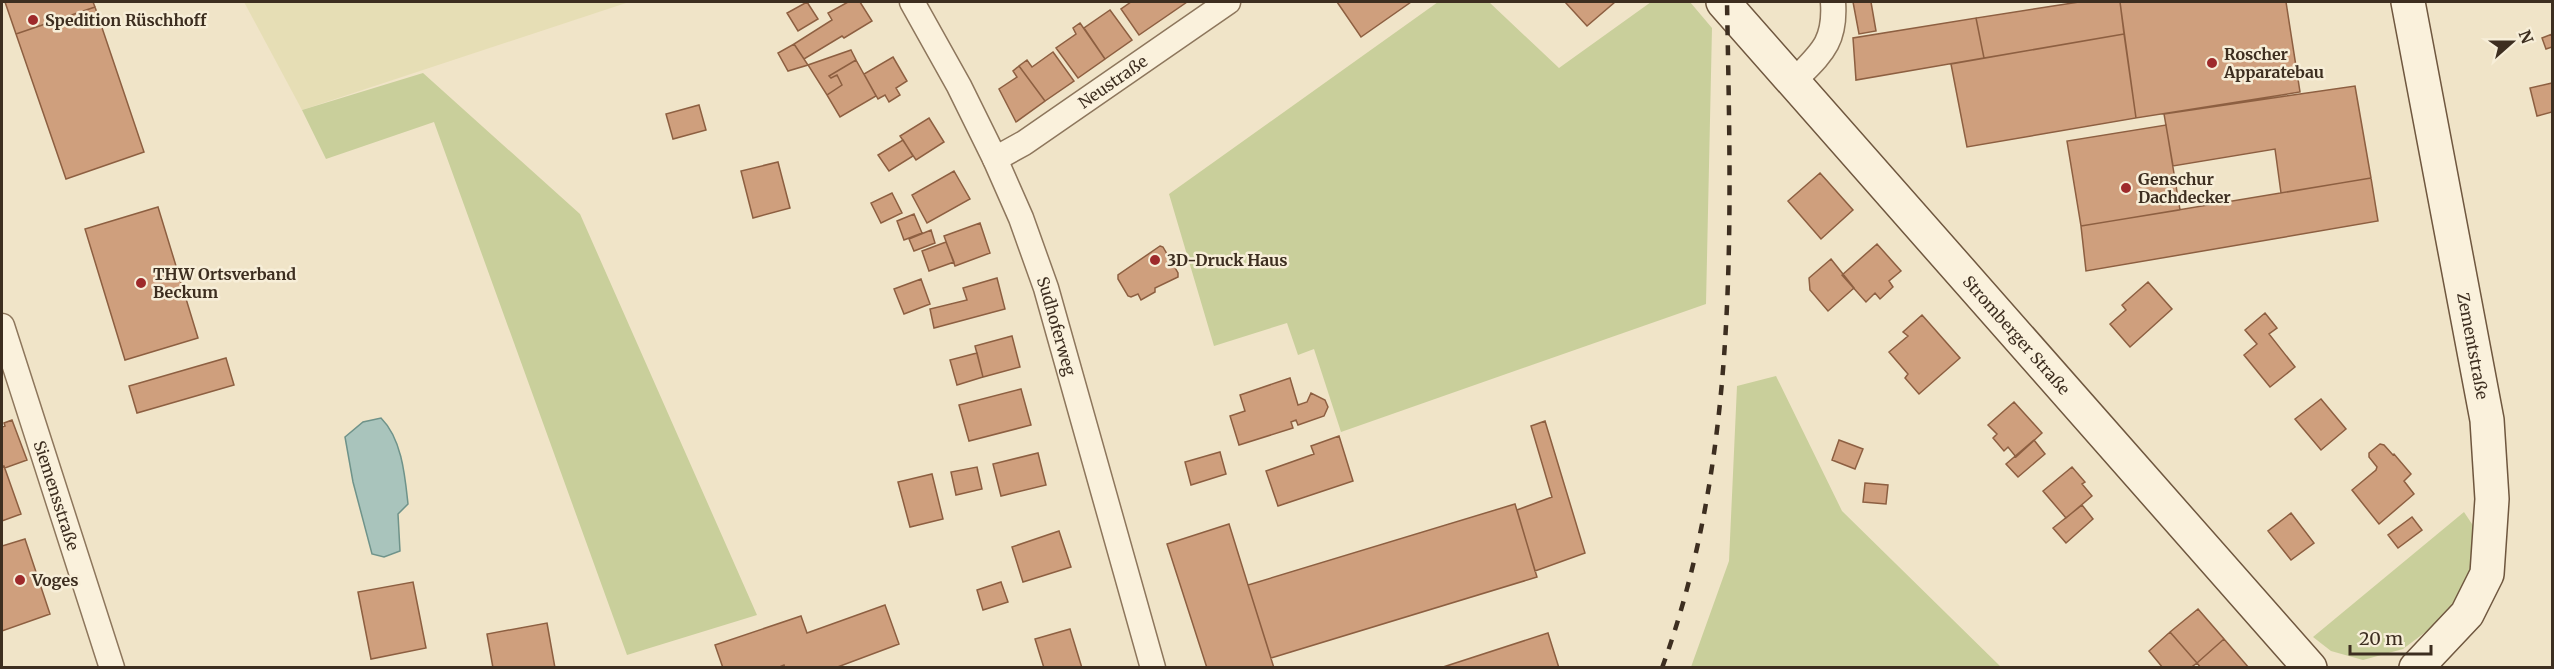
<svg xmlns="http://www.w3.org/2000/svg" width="2554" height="669" viewBox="0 0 2554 669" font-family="Merriweather,serif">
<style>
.farmland{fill:#e6deb5}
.green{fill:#c9cf9b}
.water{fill:#a9c4bc;stroke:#6f938a;stroke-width:1.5}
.building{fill:#cf9f7d;stroke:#8d5f41;stroke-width:1.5}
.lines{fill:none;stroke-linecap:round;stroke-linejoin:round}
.street-casing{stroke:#8d765c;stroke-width:27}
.secondary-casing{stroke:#6f573f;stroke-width:36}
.street{stroke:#faf1dc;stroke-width:24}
.secondary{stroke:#faf1dc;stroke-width:33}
.rail{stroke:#3d2e20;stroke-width:4.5;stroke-dasharray:10 10;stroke-linecap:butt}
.poi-dot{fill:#9e2a2b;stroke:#f7eed8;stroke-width:2}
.labels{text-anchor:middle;stroke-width:5;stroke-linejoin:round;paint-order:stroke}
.poi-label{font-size:16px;font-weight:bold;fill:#3d2e20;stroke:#f7eed8;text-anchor:start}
.street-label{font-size:16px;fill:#3d2e20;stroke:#f7eed8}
</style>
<rect width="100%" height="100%" fill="#f0e4c8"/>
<path class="farmland" d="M244,2H626V3L302,110Z"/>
<path class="green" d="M1438,2H1489L1559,68L1651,2H1690L1712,28L1706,304L1341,432L1314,349L1298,355L1287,323L1214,346L1169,194Z
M423,73L580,214L757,615L627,655L434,122L326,159L302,110Z
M1776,376L1842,511L2001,667H1691L1729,561L1737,386Z
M2464,512L2482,539L2475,573L2444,618L2403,649L2363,660L2331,651L2313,637Z"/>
<path class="water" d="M381,418C402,439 405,476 408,504L398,514L400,551L384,557L372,554L353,482L345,437L363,422Z"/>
<path class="building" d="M5,2H93L95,7L16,34Z
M807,2L818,19L798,31L787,13Z
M848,2H860L872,21L844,38L842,36L804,59L794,44L832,20L828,13Z
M1131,2H1187L1139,35L1121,9Z
M1337,2H1411L1361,37Z
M1565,2H1615L1587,26Z
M1853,2H1871L1876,31L1859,34Z
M2079,2H2120L2124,34L1984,58L1976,18Z
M2120,2H2286L2300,92L2136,118Z
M95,7L144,152L66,179L16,34Z
M1110,10L1132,40L1105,59L1084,28Z
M1976,18L1984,58L1856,80L1853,38Z
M1080,23L1105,59L1078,78L1056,48L1076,34L1073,28Z
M2124,34L2136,118L1967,147L1951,64Z
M2552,34V47L2546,49L2542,38Z
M794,44L808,65L788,71L778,53Z
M851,50L856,60L829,76L831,78L837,75L842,85L827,95L808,65Z
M1053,52L1074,81L1045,101L1019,66L1027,60L1032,67Z
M893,57L907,81L896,88L900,95L889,102L885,95L878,99L864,74Z
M856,60L876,96L840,117L827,95L842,85L837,75L831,78L829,76Z
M1019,66L1045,101L1016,122L999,89L1017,77L1013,71Z
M2552,83V112L2537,116L2530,88Z
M2355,86L2371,178L2281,193L2275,149L2173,166L2164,114Z
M699,105L706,130L673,139L666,114Z
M929,118L944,142L916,160L900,136Z
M2166,125L2180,210L2081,226L2067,141Z
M903,140L913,156L889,171L878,155Z
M778,162L790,208L753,218L741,171Z
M954,171L970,199L927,223L912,195Z
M1820,173L1853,210L1821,239L1788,201Z
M2371,178L2378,221L2086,271L2081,226Z
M892,193L902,213L881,223L871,203Z
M158,207L198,338L125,360L85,229Z
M914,214L922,233L904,240L897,221Z
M980,223L990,253L955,266L944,236Z
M931,230L935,243L914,251L909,239Z
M946,242L954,262L929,271L922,251Z
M1877,244L1901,271L1889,281L1893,287L1880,299L1875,293L1866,302L1842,275Z
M1160,246L1163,247L1178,273V277L1155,288V292L1141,300L1138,294L1131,297L1128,296L1118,279V275Z
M1831,259L1854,288L1828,311L1810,290L1809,278Z
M997,278L1005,309L934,328L930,309L967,300L963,288Z
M921,279L930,304L904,314L894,289Z
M2148,282L2172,309L2130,347L2110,324L2126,310L2122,305Z
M2265,313L2277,328L2269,334L2295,367L2270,387L2244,355L2257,344L2245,330Z
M1922,315L1960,358L1919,394L1905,378L1908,374L1889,352L1908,336L1903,332Z
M1012,336L1020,367L983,377L975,346Z
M977,353L983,377L957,385L950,360Z
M226,358L234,385L137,413L129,386Z
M1290,378L1298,405L1307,402L1311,393L1325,400L1328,407L1324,416L1298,425L1296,420L1291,422L1293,428L1239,445L1230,416L1245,411L1240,395Z
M1021,389L1031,425L969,441L959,405Z
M2321,399L2346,429L2321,450L2295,419Z
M2014,402L2042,433L2016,457L2008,447L2004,451L1993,438L1997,434L1988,425Z
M12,420L27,460L5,468L2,466V427L5,426L4,423Z
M1545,421L1585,553L1535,571L1517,510L1552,497L1531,426Z
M1339,436L1353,481L1278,506L1266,471L1314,454L1311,446Z
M1839,440L1863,449L1855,469L1832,460Z
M2034,440L2045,454L2018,477L2006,464Z
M2380,444L2384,445L2393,455L2394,454L2411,474L2404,481L2414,494L2379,524L2352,490L2376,470L2377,467L2369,457V453Z
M1220,452L1226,474L1191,485L1185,462Z
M1038,453L1046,485L1001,496L993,464Z
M2,466H4L21,514L2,521Z
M977,467L982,489L956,495L951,472Z
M2072,467L2085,482L2082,484L2092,496L2066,518L2043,491Z
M932,474L943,519L910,527L898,482Z
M1865,483L1888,485L1886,504L1863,502Z
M1515,504L1537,577L1271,658L1248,585Z
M2082,505L2093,519L2066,543L2053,528Z
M2291,513L2314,543L2291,560L2268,531Z
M2412,517L2422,530L2398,548L2388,535Z
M1229,524L1248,585L1274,668H1207L1167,544Z
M1059,531L1071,567L1023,582L1012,547Z
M25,539L50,614L2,631V546Z
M413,582L426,648L371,659L358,592Z
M1001,582L1008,602L983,610L977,590Z
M885,605L899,644L835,668H785L784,665L777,668H723L715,645L801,616L807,633Z
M2198,609L2224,639L2197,663L2170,632Z
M547,623L555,668H493L487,634Z
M1070,629L1082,668H1044L1035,639Z
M2170,632L2197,663L2190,668H2163L2149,651Z
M1548,633L1559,668H1440Z
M2224,639L2249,668H2201L2197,663Z"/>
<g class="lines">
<defs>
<g id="street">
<path id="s1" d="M912,2L959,86L995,159L1021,218L1046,288L1153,668"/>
<path d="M1792,83C1820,54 1836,44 1833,2"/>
<path id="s2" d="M995,159L1024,143L1228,2"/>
<path id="s3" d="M2,326L112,668"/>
</g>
<g id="secondary">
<path id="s4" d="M1723,2L2310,668"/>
<path id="s5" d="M2408,2L2487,420L2492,499L2487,574L2467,614L2416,668"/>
</g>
</defs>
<use href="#street" class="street-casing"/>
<use href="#secondary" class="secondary-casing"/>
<use href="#street" class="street"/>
<use href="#secondary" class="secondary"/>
<path class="rail" d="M1662,668C1740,455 1731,224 1727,2"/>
</g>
<g class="poi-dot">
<circle cx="33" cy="20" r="6"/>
<circle cx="2212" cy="63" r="6"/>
<circle cx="2126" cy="188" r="6"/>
<circle cx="1155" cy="260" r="6"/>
<circle cx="141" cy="283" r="6"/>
<circle cx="20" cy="580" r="6"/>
</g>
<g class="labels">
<g class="poi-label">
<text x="45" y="26">Spedition Rüschhoff</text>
<text x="2224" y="60">Roscher<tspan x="2224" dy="18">Apparatebau</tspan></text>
<text x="2138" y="185">Genschur<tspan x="2138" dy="18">Dachdecker</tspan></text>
<text x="1167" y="266">3D-Druck Haus</text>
<text x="153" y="280">THW Ortsverband<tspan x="153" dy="18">Beckum</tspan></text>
<text x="32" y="586">Voges</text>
</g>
<g class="street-label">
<text dy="6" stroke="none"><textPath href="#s2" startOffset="141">Neustraße</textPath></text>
<text dy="6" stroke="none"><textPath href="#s1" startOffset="356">Sudhoferweg</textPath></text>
<text dy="6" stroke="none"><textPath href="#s4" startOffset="444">Stromberger Straße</textPath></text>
<text dy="6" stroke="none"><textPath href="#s5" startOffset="350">Zementstraße</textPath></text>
<text dy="6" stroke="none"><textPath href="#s3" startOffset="178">Siemensstraße</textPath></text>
</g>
</g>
<rect width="2554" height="669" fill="none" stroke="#3d2e20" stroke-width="6"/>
<g transform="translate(2512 42) rotate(69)" stroke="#f7eed8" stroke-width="4.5" paint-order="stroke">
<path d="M0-4.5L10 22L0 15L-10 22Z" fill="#3d2e20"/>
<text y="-9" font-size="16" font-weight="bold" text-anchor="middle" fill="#3d2e20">N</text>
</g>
<path d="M2350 645v9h81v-9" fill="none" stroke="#3d2e20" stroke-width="3"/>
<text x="2359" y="645" font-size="18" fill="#3d2e20" stroke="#f7eed8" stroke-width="4.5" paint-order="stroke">20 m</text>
</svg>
